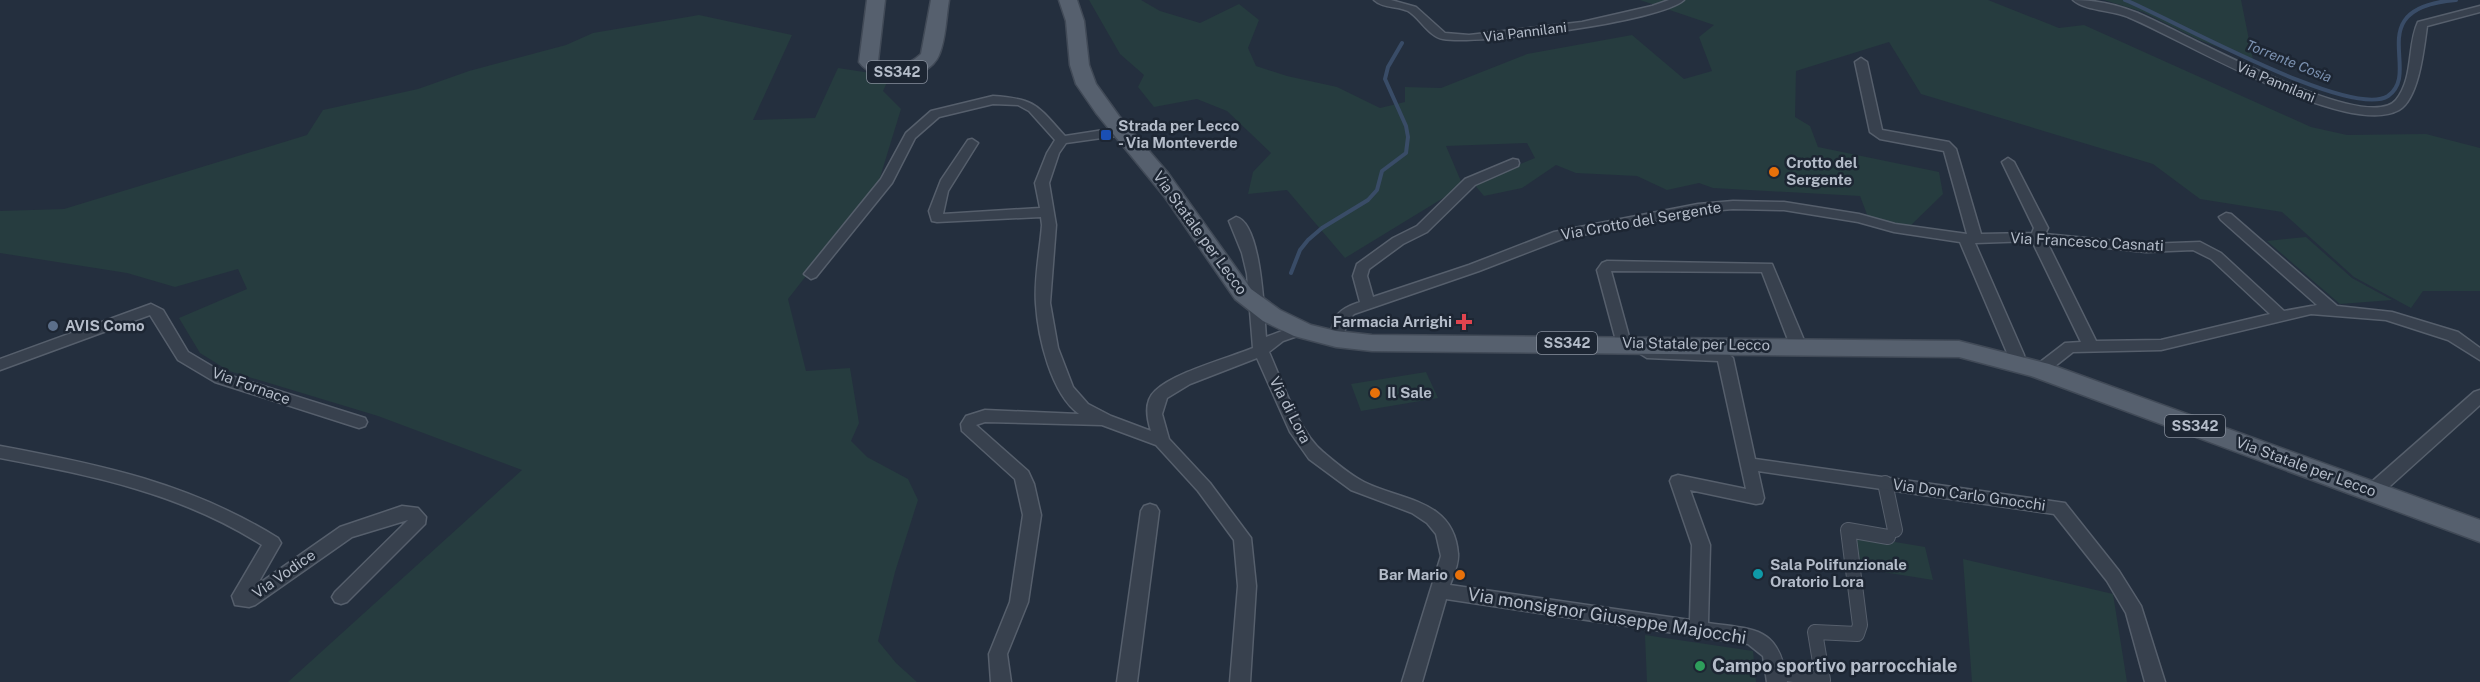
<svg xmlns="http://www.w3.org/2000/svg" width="2480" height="682" viewBox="0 0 2480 682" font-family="'Public Sans',sans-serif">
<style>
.green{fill:#263c3f}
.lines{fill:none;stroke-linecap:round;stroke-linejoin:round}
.stream{stroke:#394c67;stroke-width:4}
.pedestrian-casing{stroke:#565f6c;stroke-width:16}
.minor-casing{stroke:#565f6c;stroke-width:3}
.primary-casing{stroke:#414a57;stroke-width:3}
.pedestrian{stroke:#38414e;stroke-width:14}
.minor{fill:#38414e;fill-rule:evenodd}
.primary{fill:#56606e;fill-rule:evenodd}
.transit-dot{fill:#1a4fb4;stroke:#1d2633;stroke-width:2}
.food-dot{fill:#e8710a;stroke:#1d2633;stroke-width:2}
.health-dot{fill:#e0444e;stroke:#1d2633;stroke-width:2}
.service-dot{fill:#5c6f8a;stroke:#1d2633;stroke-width:2}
.culture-dot{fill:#0f9aa8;stroke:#1d2633;stroke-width:2}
.leisure-dot{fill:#2e9e5b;stroke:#1d2633;stroke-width:2}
.labels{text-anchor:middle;stroke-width:5;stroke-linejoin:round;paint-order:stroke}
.far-street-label{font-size:14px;fill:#b4bcc9;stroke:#1d2633}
.far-water-label{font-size:14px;font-style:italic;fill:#7c92b1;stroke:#1d2633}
.shield{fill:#1d2633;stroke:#878f9c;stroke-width:1.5}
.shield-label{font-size:14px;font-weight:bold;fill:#b4bcc9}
.poi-label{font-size:15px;font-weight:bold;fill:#b4bcc9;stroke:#1d2633;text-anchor:start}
.street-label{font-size:15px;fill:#b4bcc9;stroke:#1d2633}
.near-street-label{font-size:18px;fill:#b4bcc9;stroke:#1d2633}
.near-poi-label{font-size:18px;font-weight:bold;fill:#b4bcc9;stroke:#1d2633;text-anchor:start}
</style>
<rect width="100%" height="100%" fill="#242f3e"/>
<path class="green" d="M1089,0H1141L1160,11L1200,23L1239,4L1259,20L1248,48L1256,66L1287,76L1337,87L1380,108L1405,102V87L1441,88L1527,54L1632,35L1684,79L1712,71L1699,37L1714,25L1640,0H1988L2059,28L2084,25L2311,127L2347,135L2426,134L2480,148V291H2423L2411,308L2354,277L2282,212L2200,199L2153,164L1921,94L1889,42L1796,71L1795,117L1810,126L1818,147L1939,172L1943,194L1907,229L1868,217L1860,196L1713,188L1699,183L1667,190L1637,176L1576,173L1556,165L1522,188L1484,196L1473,183L1535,158L1527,143L1446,146L1463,186L1345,258L1287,190L1248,194L1253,172L1271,153L1227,111L1197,99L1154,107L1138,87L1144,75L1120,54Z
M2104,0H2241L2253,60L2199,40L2143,12Z
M699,15L792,35L753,120L815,118L838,68L890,76L883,91L901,109L878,184L788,299L806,371L850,368L859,423L851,441L867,457L908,479L918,500L895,572L878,641L896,663L917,682H288L522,470L378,416L229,371L200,353L179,318L247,289L238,269L175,287L127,273L0,253V211L64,209L307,135L323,110L418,89L469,71L566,45L593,33Z
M2306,237L2352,278L2392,300L2340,304L2267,241Z
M1426,372L1438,398L1361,411L1351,384Z
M1853,535L1925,547L1933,580L1858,568Z
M1963,559L2113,594L2127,682H1972Z
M1645,635L1753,651L1756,682H1647Z"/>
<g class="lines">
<path class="stream" d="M2125,0C2170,18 2350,120 2388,96C2423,72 2359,8 2456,0
M1291,273L1300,250L1308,240L1322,228L1368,200L1377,190L1382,171L1406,153L1408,137L1406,126L1385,79L1388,67L1402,43"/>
<defs>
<path id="pedestrian" d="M1885,483L1895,530
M1776,672L1823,680L1815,632L1857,634L1860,625L1848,530L1888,537"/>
<path id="minor" d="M1374,0H1391L1416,7L1445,33L1469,35L1582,22L1652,6L1669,0H1684C1660,22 1479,45 1443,39C1429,37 1420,18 1408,11C1397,6 1382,8 1374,0Z
M2073,0C2094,0 2115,4 2135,12C2175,27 2365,137 2396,100C2414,78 2407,45 2418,22L2480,6V12L2427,26C2424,48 2419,99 2399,110C2347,139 2182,39 2128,17C2112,10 2085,11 2073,0Z
M1861,58L1867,62L1882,130L1949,142L1956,149L1981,234L2032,233L2034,228L2002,162L2008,158L2014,162L2048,228L2045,234L2146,244L2200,242L2221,253L2284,311L2317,305L2221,220L2219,217L2226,213L2231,214L2337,306L2392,312L2458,332L2480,348V360L2448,340L2386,320L2311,314L2161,350L2073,352L2045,374H2035L2032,370L2035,366L2065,343L2081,342L2032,241L1975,243L2024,355L2025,363L2022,367H2012L2008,355L1960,242L1894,232L1858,222L1784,210L1733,209L1698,212L1562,239L1479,271L1354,314L1347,322L1341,344H1331L1329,340C1334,316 1336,310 1360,302L1353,276L1357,264L1393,238L1417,226L1465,179L1513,159L1518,160L1519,163L1518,166L1475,185L1427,232L1403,244L1369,269L1367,276L1373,297L1469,265L1554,232L1698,204L1733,201L1784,202L1859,214L1895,224L1967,234L1944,151L1880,139L1870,132L1855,62ZM2047,242L2146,252L2193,250L2211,259L2270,314L2161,340L2096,341Z
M993,96C1036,99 1037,105 1065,136L1123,127L1129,131L1123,135L1066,143L1059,153L1049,183L1056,225L1050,303L1058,348L1073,387L1088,404L1111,416L1151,431C1147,419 1144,401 1155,391C1173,373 1228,358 1253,348L1247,274L1242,253L1229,221L1236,217C1262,223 1264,315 1266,337L1298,325L1305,330L1303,334L1283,341L1269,352C1282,381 1298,431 1323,452C1335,462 1350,475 1364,482C1402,501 1454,499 1458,554C1459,564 1453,576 1450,585L1690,620L1692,545L1670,481L1672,477L1678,475L1746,489L1718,361L1647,358L1639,353L1647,348C1665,348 1723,344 1733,358L1755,459L2065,503L2119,571L2141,606L2165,682H2145L2126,613L2107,581L2054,514L1758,471L1764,498L1762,503L1756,504L1690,490L1710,545L1708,623C1756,630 1779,626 1787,682H1767L1763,656L1748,644L1446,599L1422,682H1402L1441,556L1436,534L1427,523L1412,513L1351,490L1309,459L1290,432L1257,358L1190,384L1167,398L1162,414L1169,439L1210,483L1251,538L1256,586L1250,682H1230L1238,586L1234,540L1198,491L1156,445L1102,425L985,422L976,425L1028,471L1034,484L1041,515L1028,602L1007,654L1011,682H991L989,654L1010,602L1023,515L1015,479L962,431L961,424L966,416L985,410L1079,414C1051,394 1038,337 1036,304C1034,278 1040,251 1042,225L1041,217L937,222L932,221L929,211L941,180L968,140L972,139L978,143L948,191L943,214L1040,208L1035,183L1047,153L1055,140L1029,111L1018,105L993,104L939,117L915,138L892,183L816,277L811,279L804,274L881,179L906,133L931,111Z
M1607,261L1772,264L1806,345L1798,350L1790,345L1762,272L1611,271L1631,344L1623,349L1618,348L1597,270L1602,263Z
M151,304L163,310L188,352L225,374L365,418L367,422L365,426L359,428L215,382L178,360L150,315L0,370V359Z
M2480,390V405L2379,496L2373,497L2367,496L2365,491L2367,486L2474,392Z
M0,446C102,465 189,483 278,538L281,543L257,585L340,527L402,506L418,508L426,517L425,524L347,602L341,604L335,602L332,597L335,592L408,520L352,537L255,605L249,607L235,605L232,596L262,545C180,493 94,476 0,458Z
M1150,504L1156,506L1159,511L1137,682H1117L1141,511L1144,506Z"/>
<path id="primary" d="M867,0H885L878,61C892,72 909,65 921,54L931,0H949C946,17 946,39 939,55C928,82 875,85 859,62Z
M1059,0H1077L1084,21L1089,65L1096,84L1119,116L1168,173L1251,289L1280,310L1311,325L1336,331L1372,335L1959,341L2049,364L2480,520V542L2031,376L1959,357L1372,351L1336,347L1294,336L1263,321L1235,299L1164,196L1096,113L1076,84L1070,65L1066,21Z"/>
</defs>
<use href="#pedestrian" class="pedestrian-casing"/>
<use href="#minor" class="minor-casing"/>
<use href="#primary" class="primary-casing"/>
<use href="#pedestrian" class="pedestrian"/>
<use href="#minor" class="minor"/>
<use href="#primary" class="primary"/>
</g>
<rect class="transit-dot" x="1100" y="129" width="12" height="12" rx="3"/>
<g class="food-dot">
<circle cx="1774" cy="172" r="6"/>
<circle cx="1375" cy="393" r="6"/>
<circle cx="1460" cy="575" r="6"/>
</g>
<path class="health-dot" d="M1461 313h6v6h6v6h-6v6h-6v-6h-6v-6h6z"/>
<circle class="service-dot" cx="53" cy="326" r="6"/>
<circle class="culture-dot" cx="1758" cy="574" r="6"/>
<circle class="leisure-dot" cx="1700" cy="666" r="6"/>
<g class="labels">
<g class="far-street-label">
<text transform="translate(1525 32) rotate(-7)" y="5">Via Pannilani</text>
<text transform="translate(2276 82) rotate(23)" y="5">Via Pannilani</text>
</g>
<g class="far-water-label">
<text transform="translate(2289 61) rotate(22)" y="5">Torrente Cosia</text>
</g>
<g class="shield">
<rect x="867" y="61" width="60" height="22" rx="4.5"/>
<rect x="1537" y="332" width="60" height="22" rx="4.5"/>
<rect x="2165" y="415" width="60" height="22" rx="4.5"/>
</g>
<g class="shield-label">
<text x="897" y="77">SS342</text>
<text x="1567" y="348">SS342</text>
<text x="2195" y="431">SS342</text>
</g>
<g class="poi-label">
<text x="1118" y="131">Strada per Lecco<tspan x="1118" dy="17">- Via Monteverde</tspan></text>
<text x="1786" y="168">Crotto del<tspan x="1786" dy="17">Sergente</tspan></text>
<text x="1452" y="327" text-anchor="end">Farmacia Arrighi</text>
<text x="65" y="331">AVIS Como</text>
<text x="1387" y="398">Il Sale</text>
<text x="1770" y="570">Sala Polifunzionale<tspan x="1770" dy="17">Oratorio Lora</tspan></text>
<text x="1448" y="580" text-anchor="end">Bar Mario</text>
</g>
<g class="street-label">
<text transform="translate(1641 221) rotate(-10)" y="5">Via Crotto del Sergente</text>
<text transform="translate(1200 233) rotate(54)" y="5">Via Statale per Lecco</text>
<text transform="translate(2087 242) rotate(3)" y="5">Via Francesco Casnati</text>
<text transform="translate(1696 344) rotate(1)" y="5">Via Statale per Lecco</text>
<text transform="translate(251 386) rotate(20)" y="5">Via Fornace</text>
<text transform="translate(1290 410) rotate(63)" y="5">Via di Lora</text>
<text transform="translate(2306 467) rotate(20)" y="5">Via Statale per Lecco</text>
<text transform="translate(1969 495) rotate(8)" y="5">Via Don Carlo Gnocchi</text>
<text transform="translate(284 574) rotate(-35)" y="5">Via Vodice</text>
</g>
<g class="near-street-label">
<text transform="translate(1607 616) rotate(9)" y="6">Via monsignor Giuseppe Majocchi</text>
</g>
<g class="near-poi-label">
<text x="1712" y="672">Campo sportivo parrocchiale</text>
</g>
</g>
</svg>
